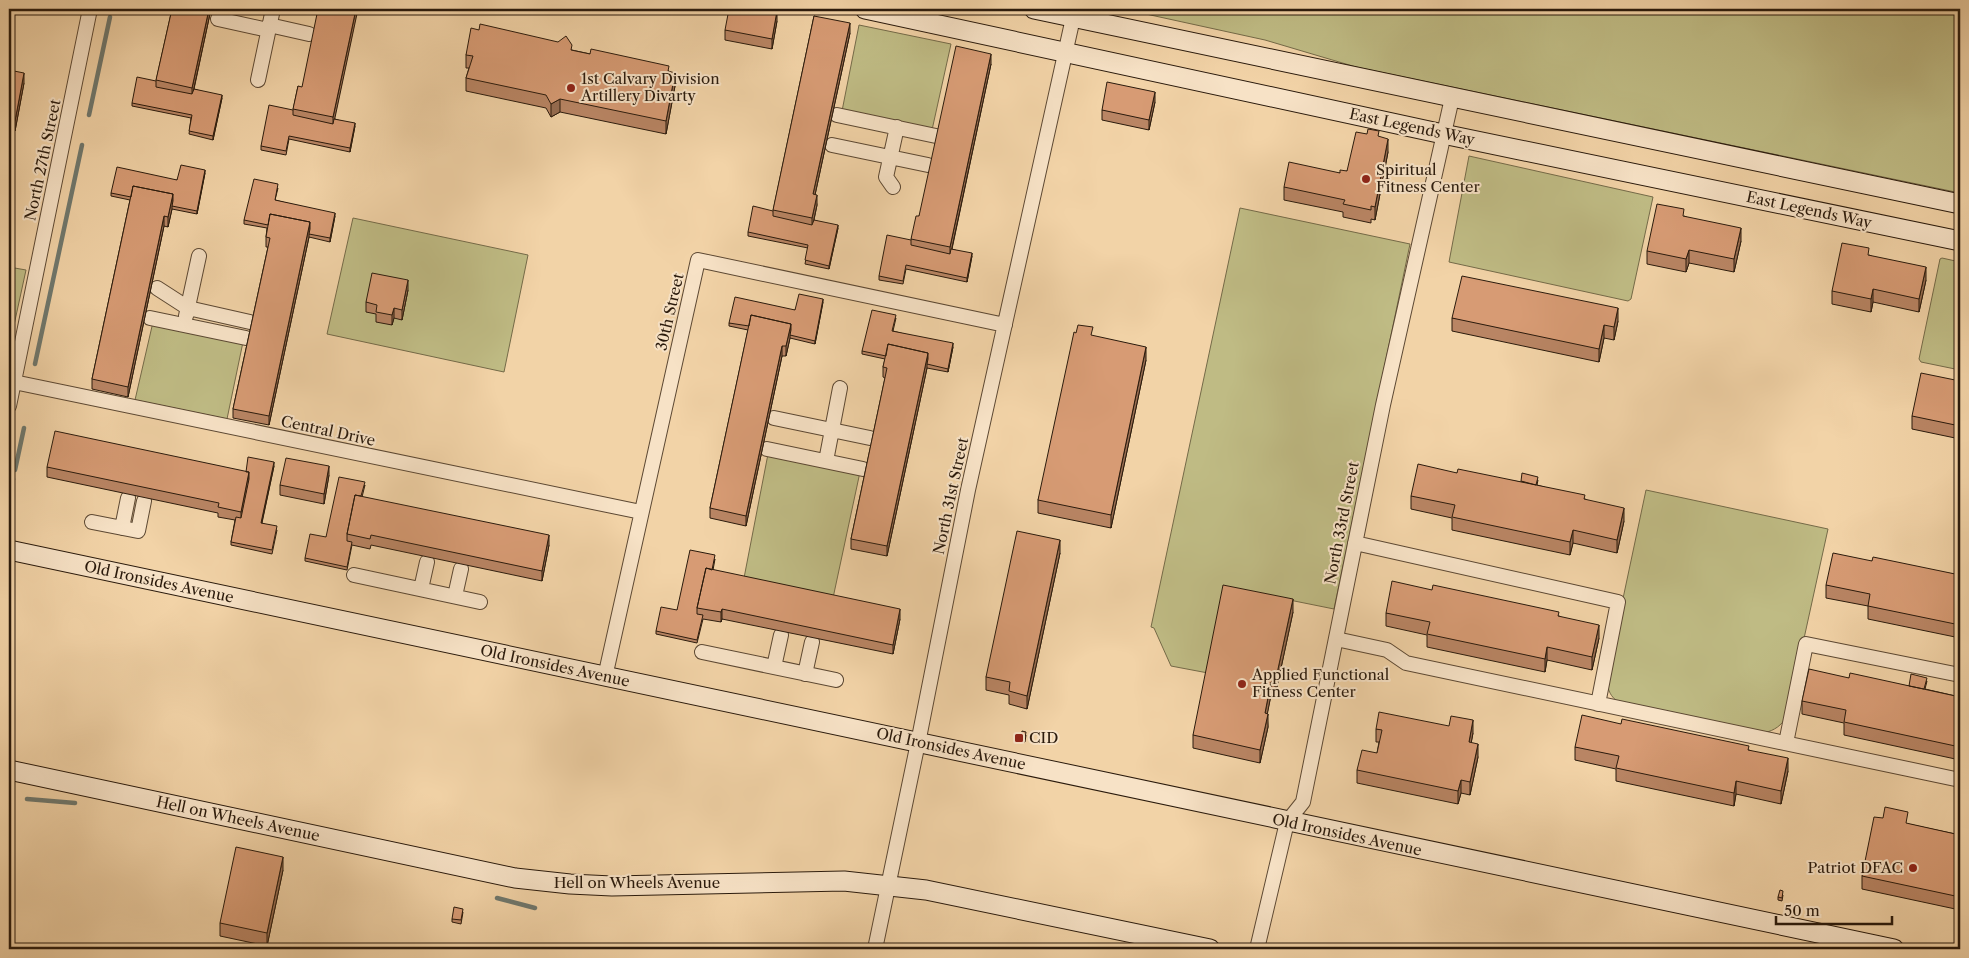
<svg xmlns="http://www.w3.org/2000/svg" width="1969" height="958" viewBox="0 0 1969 958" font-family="'Libre Caslon Text',serif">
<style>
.green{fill:#bfbb84;stroke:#746a48}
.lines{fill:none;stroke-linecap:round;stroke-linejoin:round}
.stream{stroke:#6f786e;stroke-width:4.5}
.street-casing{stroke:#5c4833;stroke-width:16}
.secondary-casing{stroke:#2a1a0c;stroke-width:21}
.street{stroke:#f7e2c6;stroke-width:14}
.secondary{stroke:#f7e2c6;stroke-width:19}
.wall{fill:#b98564;stroke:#2a1a0c}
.shaded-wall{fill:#966c51;stroke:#2a1a0c}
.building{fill:#d79b74;stroke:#2a1a0c}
.poi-dot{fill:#8f2418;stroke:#f7e2c6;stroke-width:2}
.labels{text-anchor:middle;stroke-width:4;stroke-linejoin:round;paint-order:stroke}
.poi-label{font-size:15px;fill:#2a1a0c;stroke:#f7e2c6;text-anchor:start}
.street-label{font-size:15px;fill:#2a1a0c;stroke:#f7e2c6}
</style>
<rect width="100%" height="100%" fill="#f2d3a7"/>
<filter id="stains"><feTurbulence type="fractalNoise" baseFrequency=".004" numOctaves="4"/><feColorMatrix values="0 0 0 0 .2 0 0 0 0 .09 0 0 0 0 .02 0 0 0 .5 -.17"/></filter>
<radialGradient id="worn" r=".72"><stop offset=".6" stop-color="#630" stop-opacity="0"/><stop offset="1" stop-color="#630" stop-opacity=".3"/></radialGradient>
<path class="green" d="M1123,9H1960V193L1356,67L1265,40Z
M859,25L951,44L932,130L842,111Z
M1469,156L1653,197L1631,299L1628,301L1449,262Z
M1240,208L1410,244L1334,609L1225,587L1208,673L1171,666L1154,628L1151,627Z
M353,218L528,255L504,372L327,334Z
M1942,258L1960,262V370L1921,362L1919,359L1940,259Z
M9,267L26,270L9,348Z
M153,322L243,342L227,419L135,400Z
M768,454L860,472L833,598L744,578Z
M1646,490L1828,529L1787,716C1781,726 1775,730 1764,733L1622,705C1609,696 1607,690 1607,674Z"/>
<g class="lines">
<path class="stream" d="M89,115L110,17
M35,364L82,145
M15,470L24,428
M9,501L13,479
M27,799L75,803
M497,898L535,908"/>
<defs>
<path id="street" d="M218,19L268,30
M269,25L309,34
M258,80L273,9
M837,115L936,136
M832,145L928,165
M893,187L886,177L897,127
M157,288L188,308L250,322
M186,316L199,256
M150,318L246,338
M9,381L641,512
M9,406L90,9
M774,418L870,438
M767,449L863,469
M826,461L840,388
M92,522L138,531L144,501
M122,528L128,498
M1355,543L1618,602L1598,704
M354,575L480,602
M421,589L427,562
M455,596L461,569
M1336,639L1387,650L1406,663L1960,780
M702,652L836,680
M774,667L781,635
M805,674L812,642
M605,677L698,260L1005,325
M1786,743L1806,644L1960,675
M875,949L920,733L968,490L1075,9
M1257,949L1287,822L1303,802L1383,405L1452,98"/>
<path id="secondary" d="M865,9L1443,134L1960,241
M1034,9L1960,204
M9,550L1894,949
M9,770L515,878L570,884L612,886L844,881L926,890L1210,949"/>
</defs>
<use href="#street" class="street-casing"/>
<use href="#secondary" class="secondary-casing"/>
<use href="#street" class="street"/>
<use href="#secondary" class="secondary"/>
</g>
<path class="wall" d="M23,9H40L39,12Z
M172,9H211L194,89L222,98L213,140L189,134L191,118L132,106V103L156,81Z
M814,16L850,33L815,195L817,205L814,220L838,228L829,269L805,264L808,248L748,236V232L773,211Z
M777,21L772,49L725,40V30Z
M479,30L669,71L675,86L666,134L560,112L551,117L546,108L466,91V78L469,68H466V55Z
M991,64L952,249L972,256L967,282L906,269L903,284L879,280V276L911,240L919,216Z
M9,70L24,83L15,131L9,129Z
M298,86L335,119L355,126L350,152L289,139L286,155L261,150V146L293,110Z
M1155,102L1149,130L1102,120V110Z
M1379,137L1388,152L1375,220L1371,219V223L1343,217V212L1284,200V187L1347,171Z
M205,173L197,214L172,209L168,227L164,226L128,397L92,389V379L130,200L111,196V193L177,180Z
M278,188L275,200L335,216L330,242L309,237L269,425L233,418V409L268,247H266V237L267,228L244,224V220Z
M1684,216L1741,241L1734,272L1689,263L1686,272L1647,264V251Z
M1869,255L1926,280L1919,312L1873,302L1871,312L1832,304V291Z
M408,290L402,320L394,318L392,325L376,322V314L366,312V302Z
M823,302L815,344L790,338L786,356H782L746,526L710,518V508L748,330L729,326V323L795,310Z
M896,318L893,331L953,347L948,372L927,368L887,556L851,549V539L885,378L883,377V367L885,359L862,354V351Z
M1452,318L1618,321L1614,340L1604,338L1599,362L1452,331Z
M1093,336L1146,360L1111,528L1038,513V500Z
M1960,381V439L1912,429V416Z
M274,466L262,523L277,530L272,554L231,545V542L235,520L218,517V513L47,477V467L246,472Z
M1457,473L1521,482L1538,480L1537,485L1585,499L1624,521L1617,553L1573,543L1570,555L1452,530V518L1411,509V496Z
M329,475L324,504L280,495V485Z
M365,485L362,497L549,545L542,581L371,545L370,549L352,545L347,570L305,561V558L326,537Z
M1060,553L1027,709L1009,704V695L986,690V677Z
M715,559L713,570L900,619L893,654L722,619L721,622L703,619L697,643L656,634V631L677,610Z
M1872,561L1960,575V638L1868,619V606L1826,598V585Z
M1293,612L1275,696L1271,695L1267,714L1268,727L1260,763L1193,748V735Z
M1386,613L1559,616L1599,638L1592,670L1547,660L1545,672L1427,647V635L1386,626Z
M1849,678L1909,686L1927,681L1925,689L1960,697V760L1844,735V723L1802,714V701Z
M1376,729L1473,733L1471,743L1478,757L1470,795L1461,793L1458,804L1357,783V770L1377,753L1379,742H1376Z
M1026,735L1025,742L1021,741V738Z
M1575,747L1749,750L1788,771L1781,804L1736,794L1734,806L1616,781V769L1575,760Z
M1908,824L1960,835V910L1862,889V876Z
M283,870L267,946L220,936V923Z
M1783,895L1782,901L1778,900V897Z
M463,912L461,924L452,922V919Z"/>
<path class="shaded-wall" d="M209,9H211L192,97V88Z
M356,9H358L333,127V117Z
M777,11V21L772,49V39Z
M850,23V33L813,204V194Z
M991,54V64L950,257V247Z
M24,73V83L15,131V121Z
M675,73V86L666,134V121Z
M1155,92V102L1149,130V120Z
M222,95V98L213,140V136Z
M560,99V112L551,117V104Z
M355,123V126L350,152V148Z
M1388,139V152L1375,220V207Z
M205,170V173L197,214V211Z
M173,194V206H172V209L168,227V217Z
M817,195V205L812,228V218Z
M335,213V216L330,242V238Z
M164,216V226L128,397V387Z
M310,222V234H309V237L269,425V416Z
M838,225V228L829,269V266Z
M1741,228V241L1734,272V259Z
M1689,250V263L1686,272V259Z
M972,253V256L967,282V278Z
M1926,267V280L1919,312V299Z
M408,280V290L402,320V310Z
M1873,289V302L1871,312V299Z
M823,299V302L815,344V341Z
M394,308V318L392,325V315Z
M1618,308V321L1614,340V327Z
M791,324V335H790V338L786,356V346Z
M1604,325V338L1599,362V349Z
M953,343V347L948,372V369Z
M782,346V356L746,526V516Z
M1146,347V360L1111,528V515Z
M928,353V364H927V368L887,556V546Z
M274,462V466L261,526V523Z
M329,466V475L324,504V494Z
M249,472V482L241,522V512Z
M1624,508V521L1617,553V540Z
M1573,530V543L1570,555V542Z
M549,535V545L542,581V571Z
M1060,540V553L1027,709V696Z
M1293,599V612L1275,696V683Z
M722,609V619L721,622V612Z
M900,609V619L893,654V645Z
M1599,625V638L1592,670V657Z
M1547,647V660L1545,672V659Z
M1271,682V695L1265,726V713Z
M1268,714V727L1260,763V750Z
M1473,720V733L1469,755V742Z
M1478,744V757L1470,795V782Z
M1788,758V771L1781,804V791Z
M1461,780V793L1458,804V791Z
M1736,781V794L1734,806V793Z
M283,857V870L267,946V933Z"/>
<path class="building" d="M172,9H209L192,88L156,80Z
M318,9H356L333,117L293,109L298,86L302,87Z
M729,9H767L777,11L772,39L725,30Z
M814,16L850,23L813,194L817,195L812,218L773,210Z
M480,24L558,42L566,36L572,45L571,50L590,54L591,49L669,66L668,71L675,73L666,121L560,99L551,104L546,95L466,78L473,56L466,55L471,28L479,30Z
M956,46L991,54L950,247L911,239L916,216H919Z
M9,70L24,73L15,121L9,119Z
M137,77L156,81V87L192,94L194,89L222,95L213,136L189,131L192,115L132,103Z
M1107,82L1155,92L1149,120L1102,110Z
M269,105L293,110V115L333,124L334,119L355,123L350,148L289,136L286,151L261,146Z
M1368,129L1379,131L1378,136L1388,139L1375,207L1371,206V210L1343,204L1345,200L1284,187L1289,162L1340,173V170L1347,171L1356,132L1367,134Z
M181,165L205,170L197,211L172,206L173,201V194L133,186L131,197L111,193L117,167L177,180Z
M254,179L278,184L275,200L335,213L330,238L309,234L310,229V222L270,214L268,225L244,220Z
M133,186L173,194L168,217L164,216L128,387L92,379Z
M1657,204L1684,209L1683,216L1741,228L1734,259L1689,250L1686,259L1647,251Z
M753,206L773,211V216L812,225L814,220L838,225L829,266L805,260L808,245L748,232Z
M270,214L310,222L269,416L233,409L270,238L266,237Z
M887,235L911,240V245L950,254L951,249L972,253L967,278L906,265L903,281L879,276Z
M1842,243L1869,248L1868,255L1926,267L1919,299L1873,289L1871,299L1832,291Z
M372,273L408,280L402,310L394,308L392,315L376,312L377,305L366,302Z
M1462,276L1618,308L1614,327L1604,325L1599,349L1452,318Z
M799,294L823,299L815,341L790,335L791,330V324L751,315L749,326L729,323L735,297L795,310Z
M872,310L896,315L892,331L953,343L948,369L927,364L928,359V353L888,344L886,356L862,351Z
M751,315L791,324L786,346H782L746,516L710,508Z
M1078,325L1093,327L1091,335L1146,347L1111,515L1038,500L1074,332L1076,333Z
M888,344L928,353L887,546L851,539L887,368L883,367Z
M1921,373L1960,381V426L1912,416Z
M55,431L249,472L241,512L218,507L219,503L47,467Z
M248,457L274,462L261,523L277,526L272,550L231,542L236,517L241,518L249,479V472H246Z
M286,458L329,466L324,494L280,485Z
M1418,464L1457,473L1458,469L1585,495L1584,499L1624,508L1617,540L1573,530L1570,542L1452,517L1455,505L1411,496Z
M1522,473L1538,477L1536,485L1521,481Z
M339,477L365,482L361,496L355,495L347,534V541L352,542L347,567L305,558L310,534L326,537Z
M355,495L549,535L542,571L371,535L370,539L347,534Z
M1017,531L1060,540L1027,696L1009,691L1010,682L986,677Z
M690,550L715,555L712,570L706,568L697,608V614L703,615L697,640L656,631L661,607L677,610Z
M1833,553L1872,561L1873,557L1960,575V625L1868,606L1870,594L1826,585Z
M706,568L900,609L893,645L722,609L721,612L697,608Z
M1392,581L1432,590L1433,585L1559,612L1558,616L1599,625L1592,657L1547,647L1545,659L1427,634L1430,622L1386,613Z
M1223,585L1293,599L1275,683L1271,682L1265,713L1268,714L1260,750L1193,735Z
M1809,669L1849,678L1850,673L1960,697V747L1844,722L1846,710L1802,701Z
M1911,674L1927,678L1924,689L1909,686Z
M1379,712L1449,726L1451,716L1473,720L1469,742L1478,744L1470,782L1461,780L1458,791L1357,770L1362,750L1377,753L1382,730L1376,729Z
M1582,715L1621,724L1622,719L1749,746L1748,750L1788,758L1781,791L1736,781L1734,793L1616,768L1619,756L1575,747Z
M1022,731L1026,732L1025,738H1021Z
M1885,807L1908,812L1906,823L1960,835V897L1862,876L1874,817L1883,818Z
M236,847L283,857L267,933L220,923Z
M1780,890L1783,891L1782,898L1778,897Z
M454,907L463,909L461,920L452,919Z"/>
<g class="poi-dot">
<circle cx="571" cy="88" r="5"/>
<circle cx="1366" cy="179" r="5"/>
<circle cx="1242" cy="684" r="5"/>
<rect x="1014" y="733" width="10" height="10" rx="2.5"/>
<circle cx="1913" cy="868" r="5"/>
</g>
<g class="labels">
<g class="poi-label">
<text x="581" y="84">1st Calvary Division<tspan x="581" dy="17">Artillery Divarty</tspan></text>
<text x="1376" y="175">Spiritual<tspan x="1376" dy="17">Fitness Center</tspan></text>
<text x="1252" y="680">Applied Functional<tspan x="1252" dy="17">Fitness Center</tspan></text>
<text x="1029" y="743">CID</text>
<text x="1903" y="873" text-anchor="end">Patriot DFAC</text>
</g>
<g class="street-label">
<text transform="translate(1412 127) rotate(12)" y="5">East Legends Way</text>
<text transform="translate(43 160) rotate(-78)" y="5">North 27th Street</text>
<text transform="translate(1809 210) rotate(12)" y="5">East Legends Way</text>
<text transform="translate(670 312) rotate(-77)" y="5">30th Street</text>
<text transform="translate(328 431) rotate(12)" y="5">Central Drive</text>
<text transform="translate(951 496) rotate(-78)" y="5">North 31st Street</text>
<text transform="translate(1342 523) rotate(-79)" y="5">North 33rd Street</text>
<text transform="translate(159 582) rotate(12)" y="5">Old Ironsides Avenue</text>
<text transform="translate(555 666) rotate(12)" y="5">Old Ironsides Avenue</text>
<text transform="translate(951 749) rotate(12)" y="5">Old Ironsides Avenue</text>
<text transform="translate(238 819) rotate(12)" y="5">Hell on Wheels Avenue</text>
<text transform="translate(1347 835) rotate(12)" y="5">Old Ironsides Avenue</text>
<text x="637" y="888">Hell on Wheels Avenue</text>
</g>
</g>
<rect width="1969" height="958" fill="none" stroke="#f2d3a7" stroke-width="30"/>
<rect x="10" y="10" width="1949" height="938" fill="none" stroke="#2a1a0c" stroke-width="2.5"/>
<rect x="15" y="15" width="1939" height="928" fill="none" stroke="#2a1a0c"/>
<path d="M1776 916v8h116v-8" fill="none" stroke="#2a1a0c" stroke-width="2.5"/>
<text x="1784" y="916" font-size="15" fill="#2a1a0c" stroke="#f7e2c6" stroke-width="4" paint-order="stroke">50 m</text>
<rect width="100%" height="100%" filter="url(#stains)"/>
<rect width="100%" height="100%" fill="url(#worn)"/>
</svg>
